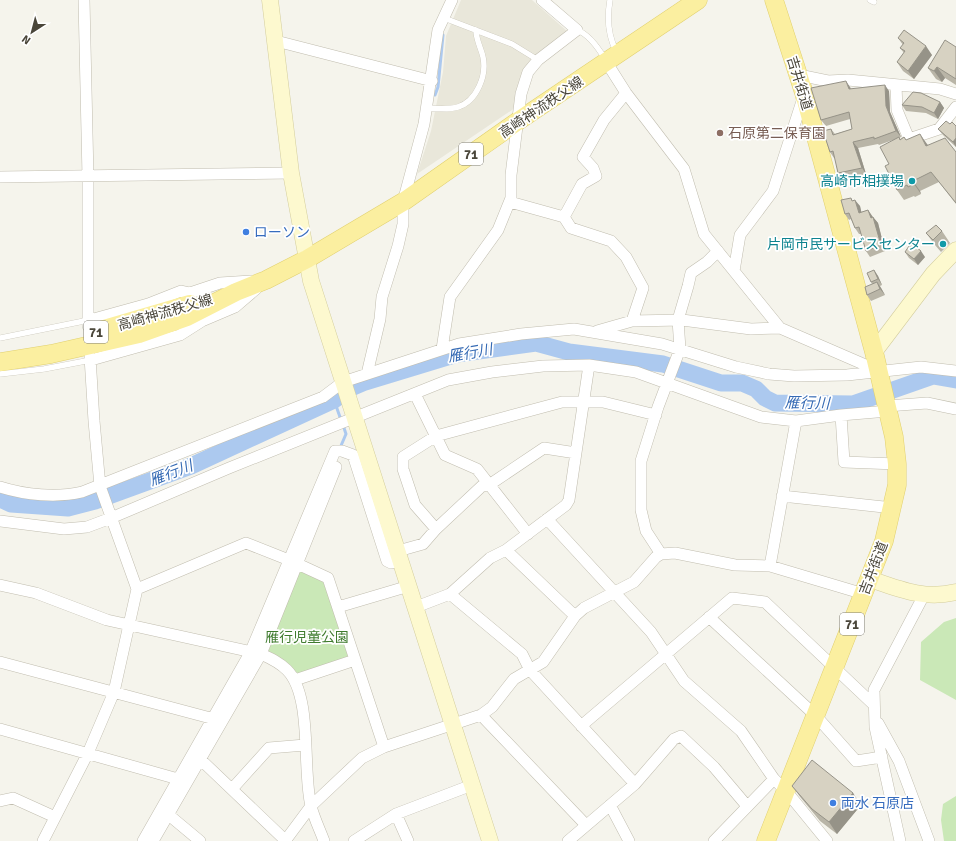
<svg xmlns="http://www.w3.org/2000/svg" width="956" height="841" viewBox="0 0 956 841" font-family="Signika,'Noto Sans JP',sans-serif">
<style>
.residential{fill:#e9e7da}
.green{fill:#cae8b7}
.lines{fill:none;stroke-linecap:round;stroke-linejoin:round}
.stream{stroke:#acc9ef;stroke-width:3}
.river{stroke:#acc9ef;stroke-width:17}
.lane-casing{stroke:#c1bdaf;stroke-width:6}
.street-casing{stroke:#c1bdaf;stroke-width:12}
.secondary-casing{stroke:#d3cd9d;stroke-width:17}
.primary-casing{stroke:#e1d06f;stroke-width:19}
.lane{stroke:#fff;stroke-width:5.5}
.street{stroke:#fff;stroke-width:11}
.secondary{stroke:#fdf9cf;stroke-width:16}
.primary{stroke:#fbefa0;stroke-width:18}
.wall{fill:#b9b5a7}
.shaded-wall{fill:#969388}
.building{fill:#d7d2c2;stroke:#969388}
.education-dot{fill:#8d6e63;stroke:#fff;stroke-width:1.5}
.culture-dot{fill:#0f9aa8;stroke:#fff;stroke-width:1.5}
.shop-dot{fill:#3f7fe0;stroke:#fff;stroke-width:1.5}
.labels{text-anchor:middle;stroke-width:3.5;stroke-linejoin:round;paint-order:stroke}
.shield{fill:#fff;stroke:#807e75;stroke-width:1}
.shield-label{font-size:13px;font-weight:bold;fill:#4a463a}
.street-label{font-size:14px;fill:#4a463a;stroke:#fff}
.education-label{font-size:14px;fill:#785e54;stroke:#fff;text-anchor:start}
.culture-label{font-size:14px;fill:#0d838f;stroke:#fff;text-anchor:end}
.shop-label{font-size:14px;fill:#366cbe;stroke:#fff;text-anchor:start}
.park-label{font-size:14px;fill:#3f7b2e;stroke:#fff}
.water-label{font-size:15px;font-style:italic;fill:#356ab4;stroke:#fff}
</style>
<rect width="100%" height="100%" fill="#f5f4ec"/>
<path class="residential" d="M461,0H532L568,32L539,55L515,108L417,174L431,131L443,72L446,36Z"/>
<path class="green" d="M301,571L323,581L349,656L347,660L299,674L268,652L297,573Z
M956,618V700L920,680L921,642L944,622Z
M956,796V841H944L941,820L943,804Z"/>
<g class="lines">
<path class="stream" d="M435,95L438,87L443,35
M334,400L341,420
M340,448L346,434L343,425"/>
<path class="river" d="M0,499L11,504L68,508L95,501L191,466L334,400L351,388L365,382L457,354L536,343L569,352L663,364L721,383H742L756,389L765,398L775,403L853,404L933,376L956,380"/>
<defs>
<path id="lane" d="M610,0C607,17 608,35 616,51
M870,0L874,2
M444,18L512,44L538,60
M577,30C588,34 599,49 605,59
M427,108C437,109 448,110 458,107C477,101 487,75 483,57C481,48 476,40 476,30
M0,338L89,320
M0,374L44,369L91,360"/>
<path id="street" d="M84,0L88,177V326
M276,41L432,81
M607,63L626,93L684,169L704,234L780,328L877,370
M799,75L828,81L848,80L940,89L956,94
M896,85L897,110L909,139L939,129L956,107
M0,177L291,173
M510,202L564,217L571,228L611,241L626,257L643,288L632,321
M564,217L582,184L596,176L593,168L583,157L604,120L626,93
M718,251L707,262L691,273L688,286L678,320L680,349L658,407L641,461V510L646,531L661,554L675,553L735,565L770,566L864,594
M734,271L740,235L773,191L804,95
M90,320L148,304L181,291L190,293L220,283L251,281
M597,331L632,321L682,320L751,329L780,328
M442,349L450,297L498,230L511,198V175L521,94L528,72L538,60L577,30L542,0
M91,360L180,335L202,321L235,307L256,289
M367,374L380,319L382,297L398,246L403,224V202L424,124L438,30L452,0
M415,394L445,455L477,469L528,534
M887,406L927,403L956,409
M841,415L844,462L897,464
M576,453L544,448L489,485L482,486L436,529L415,505L403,469V457L436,436L562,402H603L656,415
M0,487C25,495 57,498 82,492L323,397L343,382L459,344L521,334L574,329L662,344L736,367L769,374L794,376L847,375L921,367L956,371
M782,496L893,508
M547,519L651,632L684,681L741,731L774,779L787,792L827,841
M0,521L64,529L87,527L111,518L229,468L448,380L492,372L543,366L589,365L636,372L761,417L796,421L841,415L888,411
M506,550L575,616
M398,551L423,544L436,529
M770,566L796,421
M0,585L36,593L107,620L261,654C270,658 279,662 287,670C313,696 302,770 311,806C314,818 320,830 324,841
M137,589L246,543L289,560L328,578L384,747
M450,594L522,654L530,670L635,784
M338,607L409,586
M416,607L450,594L490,558L506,550L566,505L569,500L589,365
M709,617L816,716L856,761L882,757
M0,662L218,720
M295,680L355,660
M481,715L586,825
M878,723L899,761L929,841
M581,726L732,598L765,602L874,705
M0,729L178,779L183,783
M193,756L200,759L285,840
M232,789L269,748L305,745
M0,801L13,798L55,817
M610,805L629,841
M164,811L200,841
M396,814L408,841
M43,841L88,753L114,692L137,589L100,486L94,421L90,357
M143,841L250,653L335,451H342L353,455L387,561L391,563L401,561
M153,841L261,654L336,467
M285,841L311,806L362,758L384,747L481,715L492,707L514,679L543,662L575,616L584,608L634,582L656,557L661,554
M354,841L396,814L472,785
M568,841L635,784L674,739L681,736L714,767L747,806
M714,841L774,779
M900,841L875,727L874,690L924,595"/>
<path id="secondary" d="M270,0L291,173L311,281L490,841
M874,352L933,274L956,250
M870,579C899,589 925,600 956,592"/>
<path id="primary" d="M94,332L190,304
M0,362L51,354L139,334L187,317L236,292L266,280L307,259L403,202L518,121L698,0
M766,841L884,541L897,485V464L894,437L874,352L804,93L774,0"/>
</defs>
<use href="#lane" class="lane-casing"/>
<use href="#street" class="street-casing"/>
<use href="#secondary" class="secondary-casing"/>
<use href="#primary" class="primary-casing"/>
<use href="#lane" class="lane"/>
<use href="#street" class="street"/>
<use href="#secondary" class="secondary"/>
<use href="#primary" class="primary"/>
</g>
<path class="wall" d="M898,38L932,55L914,79L903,71L897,62L904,53L900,48L903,45Z
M956,47V85L945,78L942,82L936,79L928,68Z
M850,87L851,89L889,91L890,112L901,137L899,138L900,139L904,137L906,140L927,144L928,145L956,152V204L939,182L920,191L921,194L915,197L914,196L904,200L897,190L889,164L893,140L879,145L878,144L858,148L866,174L843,180L838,173L835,158H834L830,152L831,129L835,134L852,129L850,119L826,126L821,120Z
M940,102L944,108L938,119L926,113L906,111L902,105Z
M950,124L956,126V147L943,135L938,129Z
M853,201L860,206L861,212L868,210L873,217L878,223L885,251L870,257L866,251L861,234H859L855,228L851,219L849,220L845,214Z
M942,231L950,243L941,252L935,245L926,233Z
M905,252L925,257L918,265L909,258Z
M874,270L878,276L882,285L880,286L885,295L871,301L867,295L872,284L871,282Z
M792,786L853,793L861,805L837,834L820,821L801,798Z"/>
<path class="shaded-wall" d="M926,46L932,55L914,79L908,71Z
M937,67L945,78L942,82L934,71Z
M846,81L850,87L853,96L849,89Z
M885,85L889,91L890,112L901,137L896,131L886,106Z
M940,102L944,108L938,119L934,113Z
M920,134L927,144L933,156L926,146Z
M956,138V147L953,142Z
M853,142L858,148L866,174L862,168Z
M913,181L920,191L921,194L914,184Z
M855,200L860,206L863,219L859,213Z
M868,210L872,216L875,224L871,218Z
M873,217L878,223L885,251L881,245Z
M921,251L925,257L918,265L914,259Z
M874,270L878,276L882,285L878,279Z
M877,282L881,288L885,295L880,289Z
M853,793L861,805L837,834L829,822Z"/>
<path class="building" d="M904,30L926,46L908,71L897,62L905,51L900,48L904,43L898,38Z
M945,40L956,47V79L937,67L934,71L928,68Z
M846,81L849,89L885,85L886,106L896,131L874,139V137L853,142L862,168L838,173L833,151L830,152L823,131L831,129L833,135L852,129L849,112L821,120L811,88Z
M913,92L921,93L940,102L934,113L922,107L902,105Z
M946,121L950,124L952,122L956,126V138L953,142L938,129Z
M920,134L926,146L945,138L956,152V203L931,172L913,181L914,184L908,187L907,185L897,190L885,166L889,164L880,147L899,137L900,140L904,137L906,140Z
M851,198L852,201L855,200L859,213L868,210L871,218L873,217L881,245L866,251L859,227L855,228L849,213L845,214L841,200Z
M936,225L942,231L933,240L926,233Z
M911,243L921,251L914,259L905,252Z
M874,270L878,279L871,282L867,273Z
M877,282L880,289L867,295L865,287Z
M812,760L853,793L829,822L812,809L792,786Z"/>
<circle class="education-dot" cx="720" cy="133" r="4"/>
<g class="culture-dot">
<circle cx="912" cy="181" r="4"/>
<circle cx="943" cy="244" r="4"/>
</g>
<g class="shop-dot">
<circle cx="246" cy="232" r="4"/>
<circle cx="833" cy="803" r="4"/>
</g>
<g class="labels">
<g class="shield">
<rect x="459" y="143" width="24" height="22" rx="3"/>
<rect x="84" y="321" width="24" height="22" rx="3"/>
<rect x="840" y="613" width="24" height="22" rx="3"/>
</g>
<g class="shield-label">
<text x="471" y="159">71</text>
<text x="96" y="337">71</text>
<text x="852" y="629">71</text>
</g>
<g class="street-label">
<text transform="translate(800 83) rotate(73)" y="5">吉井街道</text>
<text transform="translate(541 107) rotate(-34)" y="5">高崎神流秩父線</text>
<text transform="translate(165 312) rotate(-16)" y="5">高崎神流秩父線</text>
<text transform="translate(873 568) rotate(-69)" y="5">吉井街道</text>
</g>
<g class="education-label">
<text x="728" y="138">石原第二保育園</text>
</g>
<g class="culture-label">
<text x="904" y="186">高崎市相撲場</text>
<text x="935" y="249">片岡市民サービスセンター</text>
</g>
<g class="shop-label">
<text x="254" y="237">ローソン</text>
<text x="841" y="808">両水 石原店</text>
</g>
<g class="park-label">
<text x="307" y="642">雁行児童公園</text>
</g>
<g class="water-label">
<text transform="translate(470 353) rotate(-10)" y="5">雁行川</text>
<text transform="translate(807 403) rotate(1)" y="5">雁行川</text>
<text transform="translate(171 473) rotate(-21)" y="5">雁行川</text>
</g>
</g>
<g transform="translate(32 32) rotate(216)" stroke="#ffffff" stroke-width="3" paint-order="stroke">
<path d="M0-3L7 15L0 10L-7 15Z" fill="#4a463a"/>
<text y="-6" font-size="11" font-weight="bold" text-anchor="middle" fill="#4a463a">N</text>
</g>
</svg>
